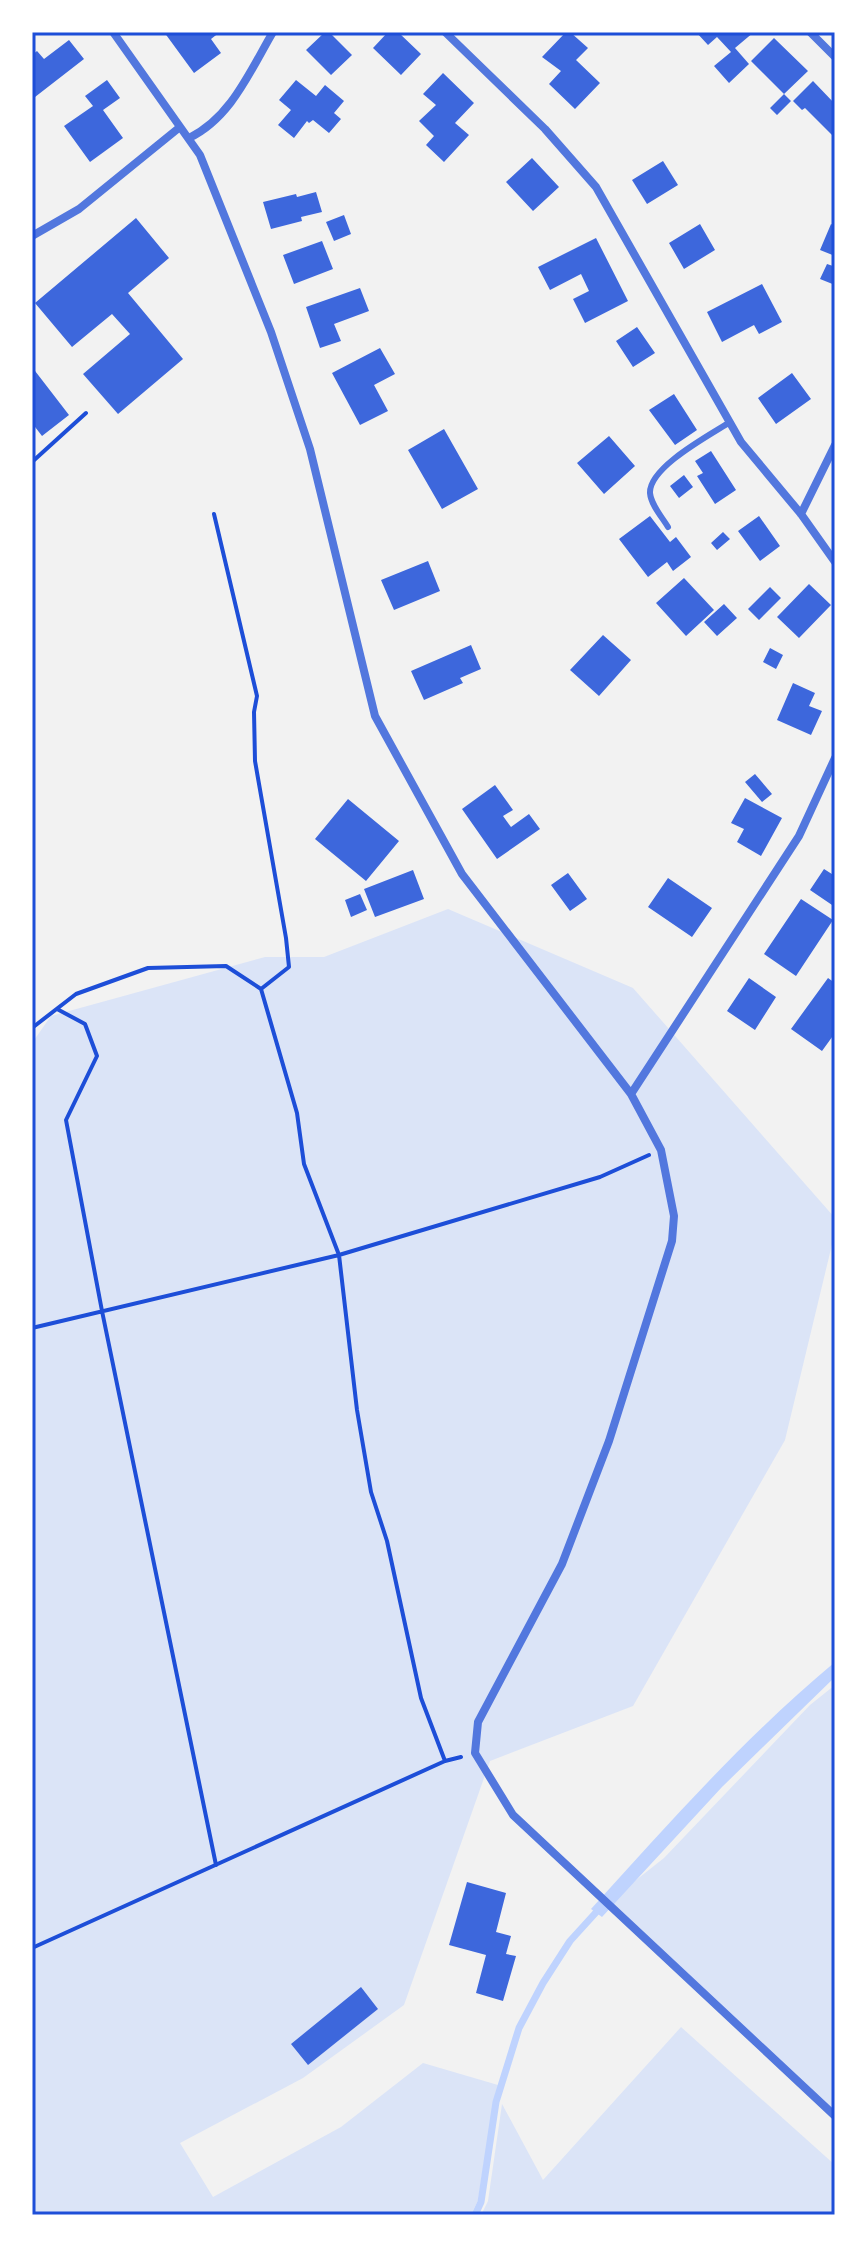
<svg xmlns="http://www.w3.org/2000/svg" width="867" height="2247" viewBox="0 0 867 2247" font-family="Mulish,sans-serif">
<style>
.green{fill:#dbe4f7}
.water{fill:#bfd3fe}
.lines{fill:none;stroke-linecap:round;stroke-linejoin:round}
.stream{stroke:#bfd3fe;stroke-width:7}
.building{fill:#3d67dc}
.path{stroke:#1d4ed8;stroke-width:4}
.service{stroke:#5277de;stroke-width:6}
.minor{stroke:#5277de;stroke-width:8}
.neatline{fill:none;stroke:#1d4ed8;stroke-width:3}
</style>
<rect width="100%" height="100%" fill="#f2f2f2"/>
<path class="green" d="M448,909L633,988L835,1218V1232L785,1440L633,1706L490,1761L404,2005L303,2078L180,2143L213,2197L341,2127L423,2063L498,2085L494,2099L478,2200L471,2215H32V1043L51,1016L265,957H324Z
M835,1685V2111L607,1903L664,1858L810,1705Z
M681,2027L835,2165V2215H481L488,2201L502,2104L543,2180Z"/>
<path class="water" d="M835,1662V1677L722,1787L602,1917L591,1909C669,1823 746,1736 835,1662Z"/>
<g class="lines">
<path class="stream" d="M475,2215L481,2202L496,2102L519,2028L543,1983L570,1941L600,1908"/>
</g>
<path class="building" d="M164,32H220L211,39L221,53L194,73Z
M325,32H329L352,55L331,75L306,50Z
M388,32H398L421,54L401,75L373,48Z
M566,32H570L588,48L576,60L600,83L575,109L549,84L561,71L542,57Z
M696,32H754L735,48L749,64L729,83L714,66L731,52L717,37L708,45Z
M774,38L808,71L784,94L751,61Z
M69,40L84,59L35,97L32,94V55L37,51L44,59Z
M443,73L474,103L455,123L469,135L444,162L426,145L434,136L419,121L436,105L423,94Z
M107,80L120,98L103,110L123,138L90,162L64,126L93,106L85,96Z
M296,80L316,96L325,85L344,101L334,113L341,119L329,133L313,120L309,123L307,121L294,138L278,125L291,110L279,100Z
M813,81L835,104V138L805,108L802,110L793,101Z
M784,94L791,101L777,115L770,108Z
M532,158L559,187L533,211L506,182Z
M663,161L678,185L647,204L632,180Z
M316,192L322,212L301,217L302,221L271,229L263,202L296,194L297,197Z
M344,215L351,234L334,241L326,222Z
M136,218L169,258L128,293L183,359L118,414L83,374L130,334L112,314L72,347L35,303Z
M700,224L715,250L684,269L669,243Z
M831,224L835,226V256L820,250Z
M596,238L628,301L585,323L573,299L589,291L581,274L550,290L538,267Z
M322,241L333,269L294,284L283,255Z
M835,261V285L820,279L827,264L833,266Z
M762,284L782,322L759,334L754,325L722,342L707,312Z
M360,288L369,311L334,324L341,341L320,348L306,307Z
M637,327L655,353L633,367L616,341Z
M380,348L395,374L374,385L388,411L360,425L332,373Z
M32,367L69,415L42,436L32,423Z
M792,373L811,399L776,424L758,398Z
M674,394L697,430L675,445L649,410Z
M444,429L478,489L442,509L408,450Z
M609,436L635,466L604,494L577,463Z
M711,451L736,490L715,504L697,476L703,473L695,461Z
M684,475L693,487L679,498L670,486Z
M650,516L670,542L676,537L691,557L673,571L667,562L648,577L619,539Z
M759,516L780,546L760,561L738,531Z
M723,532L730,539L717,550L711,543Z
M428,561L440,591L394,610L381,580Z
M684,578L714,610L686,636L656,603Z
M809,584L831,605L799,638L777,617Z
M770,587L781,598L759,620L748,609Z
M724,604L737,618L717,636L704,622Z
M603,635L631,660L599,696L570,670Z
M471,645L481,669L460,678L463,683L424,700L411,671Z
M770,648L783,655L776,669L763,662Z
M793,683L815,693L809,706L822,711L811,735L777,720Z
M755,774L772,794L762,802L745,782Z
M495,785L513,810L503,816L511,827L529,814L540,829L497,859L462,809Z
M745,798L782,818L761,856L737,842L744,829L731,823Z
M348,799L399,841L366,881L315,839Z
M824,869L835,876V907L810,890Z
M413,870L424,899L375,917L364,889Z
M568,873L587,899L570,911L551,885Z
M668,878L712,908L692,937L648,907Z
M360,894L367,910L351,917L345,900Z
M801,899L833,920L796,976L764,954Z
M749,978L776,997L755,1030L727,1011Z
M828,978L835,983V1033L822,1051L791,1029Z
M467,1882L506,1893L496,1932L511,1936L506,1954L516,1956L503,2001L476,1993L486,1955L449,1945Z
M361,1987L378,2009L308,2065L291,2044Z"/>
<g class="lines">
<path class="path" d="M32,462L86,413
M214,514L257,696L254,712L255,761L286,938L289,967L261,989
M57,1009L85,1024L97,1056L66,1120L102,1311L216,1865
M32,1028L76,994L148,968L226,966L261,989L297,1113L304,1164L339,1255L357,1410L371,1492L387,1541L421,1698L445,1761L461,1757
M32,1328L339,1255L600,1177L649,1155
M32,1948L445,1761"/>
<path class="service" d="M668,527C662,517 651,505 650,493C649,467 710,435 730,422"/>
<path class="minor" d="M113,32L200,155L271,332L310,449L375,716L462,874L631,1094L661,1150L674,1216L672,1241L609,1441L562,1564L478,1722L475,1753L513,1815L835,2116
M445,32L545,129L596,187L741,442L801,514L835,562
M810,32L835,57
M189,138C231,118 250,71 273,32
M32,236L79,209L180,127
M801,514L835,445
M631,1094L799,836L835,758"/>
</g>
<rect width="867" height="2247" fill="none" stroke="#ffffff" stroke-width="68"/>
<rect x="34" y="34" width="799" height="2179" class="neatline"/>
</svg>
